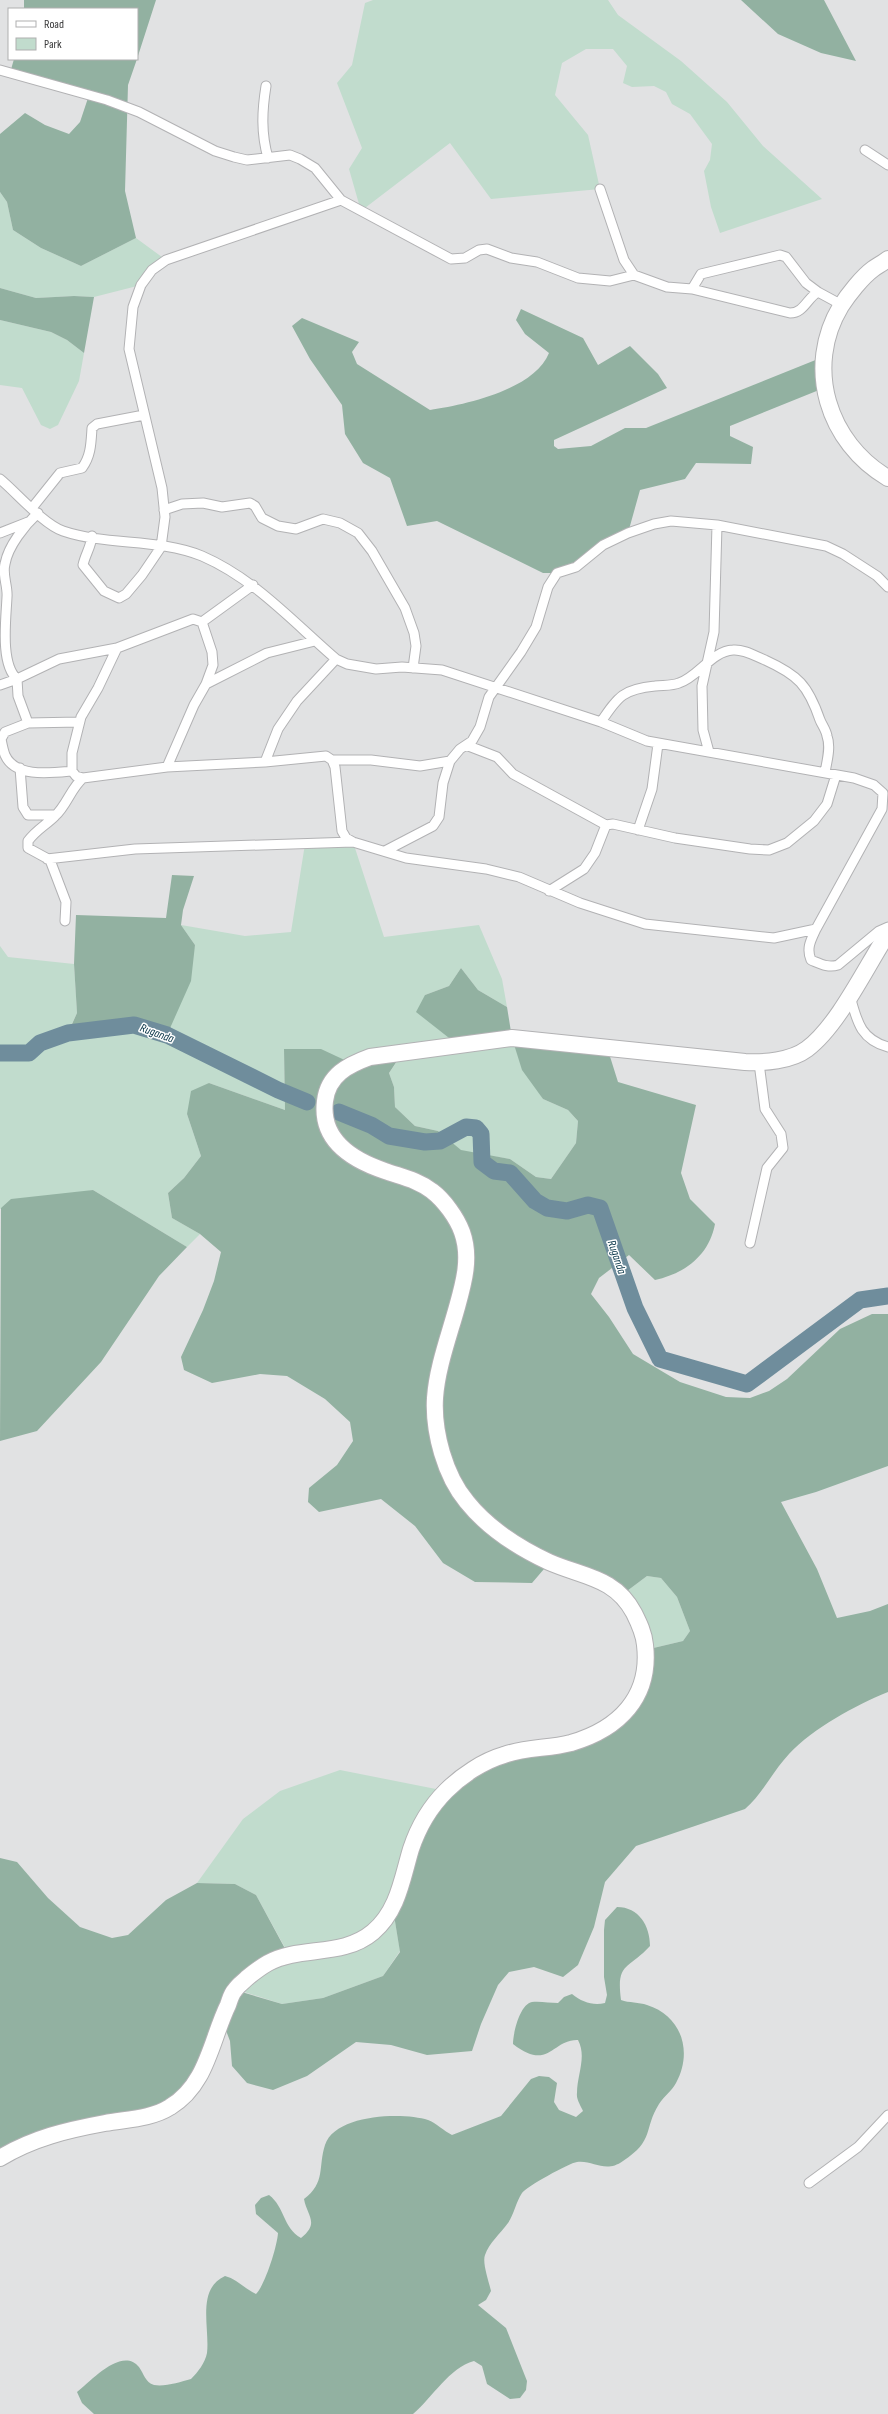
<svg xmlns="http://www.w3.org/2000/svg" width="888" height="2414" viewBox="0 0 888 2414" font-family="'Sofia Sans Condensed',sans-serif">
<style>
.green{fill:#c1dccd}
.forest{fill:#92b1a1}
.lines{fill:none;stroke-linecap:round;stroke-linejoin:round}
.river{stroke:#6f8d9c;stroke-width:17}
.minor-casing{stroke:#b2b2b4;stroke-width:11}
.trunk-casing{stroke:#b2b2b4;stroke-width:18}
.minor{stroke:#fff;stroke-width:9}
.trunk{stroke:#fff;stroke-width:16}
.labels{text-anchor:middle;stroke-width:3;stroke-linejoin:round;paint-order:stroke}
.water-label{font-size:12px;font-style:italic;fill:#023043;stroke:#fff}
</style>
<rect width="100%" height="100%" fill="#e1e2e3"/>
<path class="green" d="M373,0H608L618,15L681,61L727,102L763,146L822,199L720,233L711,207L704,171L710,160L712,144L690,114L672,104L666,92L654,86L632,87L623,83L627,66L613,49H586L562,63L555,95L588,135L600,189L491,199L450,143L361,211L349,169L362,148L337,83L352,65L365,3Z
M0,192L7,202L13,230L41,248L81,266L136,238L166,260L141,285L94,297L74,296L36,298L0,288Z
M0,320L51,332L67,340L84,353L79,381L58,425L50,429L41,425L22,388L0,385Z
M353,842L384,937L479,925L502,979L507,1007L478,990L461,968L449,986L425,995L512,1038L543,1099L568,1110L578,1121L576,1143L551,1179L536,1177L510,1159L461,1151L438,1131L415,1126L395,1107L394,1087L389,1073L403,1053L351,1063L284,1049L285,1110L209,1083L187,1114L201,1156L184,1178L168,1193L172,1218L200,1234L187,1247L93,1190L0,1209V946L8,957L74,964L77,1013L68,1032L134,1025L167,1035L195,945L181,925L245,936L291,932L305,844Z
M647,1576L661,1578L677,1597L690,1631L683,1641L645,1650L623,1594Z
M340,1770L446,1791L393,1909L400,1951L383,1976L323,1998L282,2004L235,1989L289,1955L256,1895L235,1884L197,1883L243,1819L280,1791Z"/>
<path class="forest" d="M24,0H156L137,59V9H24Z
M741,0H824L856,61L821,53L778,34Z
M14,59H137L128,85L125,191L136,238L81,266L41,248L13,230L7,202L0,192V134L25,113L45,125L69,134L80,122L89,95L10,73Z
M0,288L36,298L74,296L94,297L84,353L67,340L51,332L0,320Z
M521,309L583,338L598,365L630,346L658,374L667,388L554,440V446L558,449L591,446L625,428H646L823,357L824,388L730,426V436L753,447L751,464L696,463L685,479L640,490L628,533L557,573H543L437,521L407,526L390,478L363,463L345,434L342,405L310,359L292,326L302,318L359,342L352,352L357,364L430,410C466,405 535,389 549,353L525,334L516,320Z
M172,875L194,876L183,910L181,925L195,945L191,981L167,1035L134,1025L68,1033L77,1013L74,964L76,915L166,918Z
M461,968L478,990L507,1007L512,1038L607,1047L618,1082L696,1105L681,1173L690,1199L715,1224C709,1255 686,1273 655,1280L629,1255L599,1278L591,1294L609,1317L633,1354L680,1382L726,1397L750,1398L769,1391L787,1379L840,1329L872,1314H888V1466L816,1492L781,1502L817,1569L837,1618L870,1611L888,1604V1692C856,1705 813,1728 789,1754C773,1771 763,1793 745,1809L636,1846L605,1882L594,1927L578,1965L563,1977L534,1967L509,1972L498,1985L481,2024L472,2051L427,2055L391,2045L356,2042L307,2076L273,2090L247,2083L232,2066L230,2041L222,2020L182,2099L0,2158V1858L17,1862L48,1898L80,1927L112,1938L128,1935L166,1900L197,1883L235,1884L256,1895L289,1956L235,1990L282,2004L323,1998L383,1976L400,1952L393,1909L417,1834L468,1773L550,1746L621,1719L645,1650L683,1641L690,1631L677,1597L661,1578L647,1576L623,1594L550,1562L532,1583L475,1582L443,1563L415,1526L381,1499L319,1512L308,1502L309,1488L337,1465L353,1441L350,1422L325,1399L287,1376L260,1374L212,1383L184,1370L181,1357L203,1310L214,1281L221,1252L200,1234L172,1218L168,1193L184,1178L201,1156L187,1114L191,1091L209,1083L285,1110L284,1049H321L351,1063L403,1052L389,1073L394,1087L395,1107L415,1126L438,1131L461,1150L510,1159L536,1177L551,1179L576,1143L578,1121L568,1110L543,1099L522,1070L512,1038L458,1045L416,1012L425,995L449,986Z
M93,1190L187,1247L159,1276L101,1362L37,1431L0,1441L1,1208L11,1199Z
M617,1907C639,1907 650,1926 650,1946C628,1970 616,1962 621,2000C629,2003 639,2002 647,2005C682,2016 693,2052 676,2083C672,2091 664,2096 659,2104C643,2130 655,2140 623,2161C605,2174 594,2160 577,2162C569,2163 526,2187 522,2193C516,2202 514,2214 508,2223C500,2234 489,2243 485,2255C482,2263 489,2282 491,2291L486,2300L478,2305L506,2328L527,2381L526,2390L520,2398L510,2399L487,2384L482,2366L474,2361C449,2368 433,2397 413,2414H94L82,2403L77,2392C91,2381 122,2346 139,2367C144,2374 145,2382 154,2385C165,2387 180,2382 191,2379C198,2372 205,2363 207,2353C210,2328 196,2289 225,2276C237,2279 245,2289 256,2294C265,2285 277,2247 278,2233L256,2214L255,2205L261,2198L269,2195C285,2207 283,2228 301,2238C320,2223 307,2216 304,2199C326,2183 318,2166 325,2145C335,2114 403,2112 428,2120C436,2123 444,2131 452,2135L501,2116L531,2079L539,2076L549,2077L557,2083L554,2102L559,2110L576,2117L583,2111C581,2106 576,2099 577,2093C577,2075 587,2057 578,2040C552,2039 549,2072 513,2044C513,2033 520,2004 532,2002C540,2001 550,2003 558,2003L564,1997L572,1994C582,2002 593,2006 605,2003L607,1995L604,1977V1930L605,1920Z"/>
<g class="lines">
<path class="river" d="M0,1053H29L40,1043L68,1033L134,1025L167,1035L278,1090L307,1102
M339,1112L371,1125L389,1136L425,1142L440,1141L466,1127L476,1128L481,1134L482,1162L494,1171L510,1173L535,1201L547,1208L567,1211L588,1205L600,1208L635,1308L660,1359L747,1384L860,1300L888,1296"/>
<defs>
<path id="minor" d="M0,70L107,100L139,112L215,151L234,157L247,160L290,155L300,159L315,168L341,200L451,259L465,258L479,250L487,249L511,258L537,262L578,278L610,281L634,275L667,287L692,289L790,313C804,313 807,298 818,292L842,305
M266,86C262,111 261,133 268,158
M865,150L888,165
M600,189L624,260L634,275
M692,289L701,274L780,255L786,257L806,283L818,292
M0,479C16,492 43,524 63,531C107,546 158,538 202,556C255,579 293,622 336,659L347,664L376,669L402,667L442,670L601,722L647,741L854,778L874,785L883,793L882,809L816,929C811,940 806,948 811,960C821,964 828,968 838,965L879,931L888,927
M32,508L60,473L82,468C91,456 91,443 92,428L97,424L144,415
M164,510L182,504L203,503L222,507L250,503L255,506L262,518L278,526L296,529L323,519L340,523L358,533L372,551L405,608L414,633L416,646L413,668
M38,513C25,525 8,546 5,564C2,575 8,586 7,597C6,619 0,664 17,679L59,659L117,648L193,619L202,622
M0,533L28,522
M92,536C91,547 85,555 83,565L104,591L119,598L126,594L142,575L161,547L165,517L162,488L129,349L133,307L141,285L152,270L166,260L341,200
M117,648L98,688L81,717L72,753V771L76,776L83,778L167,767L265,762L326,756L332,760L335,767L342,831L346,838L353,842L406,858L486,869L519,877L580,903L645,924L774,938L816,929
M206,684L267,653L315,641
M0,685L17,679L18,696L28,723L5,732L1,739C2,744 3,750 5,755C15,778 51,773 72,771
M601,722C618,696 624,689 655,686C663,685 672,686 679,683C698,677 712,651 733,650C744,649 755,656 765,660C798,675 808,685 820,720C822,725 826,730 827,736C831,747 827,761 825,772
M28,723L79,722
M466,745L497,757L513,774L606,825
M709,752L703,730L702,686L714,632L717,525
M332,760H371L420,766L450,761
M265,762L278,729L297,701L336,659
M167,767L194,705L206,684L213,665L212,652L202,622L253,585
M20,768L23,807L28,815H56
M638,830L652,789L658,744
M385,851L433,826L439,817L443,783L450,761L460,749L472,741L480,727L489,697L521,652L536,627L548,587L557,573L576,567L603,545L628,533L654,524L671,521L717,525L826,546L843,554L877,576L888,587
M47,859L135,849L353,842
M549,891L584,869L595,853L606,825L613,824L675,838L750,849L769,850L787,843L814,821L827,804L836,775
M65,921L66,902L50,860L28,848V841C36,830 46,825 55,816C67,805 71,788 83,778
M850,996C857,1021 860,1039 888,1047
M750,1243L767,1168L783,1148L781,1134L765,1109L759,1063
M809,2183L858,2147L888,2115"/>
<path id="trunk" d="M888,259C883,263 877,266 873,269C862,277 848,295 841,306C804,367 828,443 888,478
M0,2158C33,2138 67,2130 105,2123C127,2119 151,2119 170,2107C207,2085 211,2040 228,2005C230,2000 231,1994 235,1990C238,1985 243,1982 247,1978C253,1973 261,1967 268,1963C301,1945 342,1958 373,1932C398,1911 402,1879 411,1849C418,1828 430,1807 446,1791C461,1776 483,1761 504,1755C526,1747 548,1749 571,1743C619,1729 651,1697 645,1645C644,1633 639,1623 634,1613C615,1577 583,1577 549,1562C519,1548 488,1528 467,1502C445,1476 433,1432 435,1398C437,1368 449,1336 457,1307C464,1282 471,1257 462,1232C457,1218 444,1200 432,1191C418,1180 402,1177 385,1171C352,1160 320,1140 325,1101C328,1075 348,1065 370,1057L512,1038L745,1062C764,1063 791,1061 807,1049C838,1026 866,967 888,933"/>
</defs>
<use href="#minor" class="minor-casing"/>
<use href="#trunk" class="trunk-casing"/>
<use href="#minor" class="minor"/>
<use href="#trunk" class="trunk"/>
</g>
<g class="labels">
<g class="water-label">
<text transform="translate(157 1033) rotate(20)" y="4">Ruganda</text>
<text transform="translate(617 1257) rotate(71)" y="4">Ruganda</text>
</g>
</g>
<rect x="8" y="8" width="130" height="52" fill="#ffffff" stroke="#afafb0"/>
<rect x="16" y="21" width="20" height="6" fill="#ffffff" stroke="#afafb0"/>
<text x="44" y="28" font-size="12" fill="#383839">Road</text>
<rect x="16" y="38" width="20" height="12" fill="#c1dccd" stroke="#afafb0"/>
<text x="44" y="48" font-size="12" fill="#383839">Park</text>
</svg>
